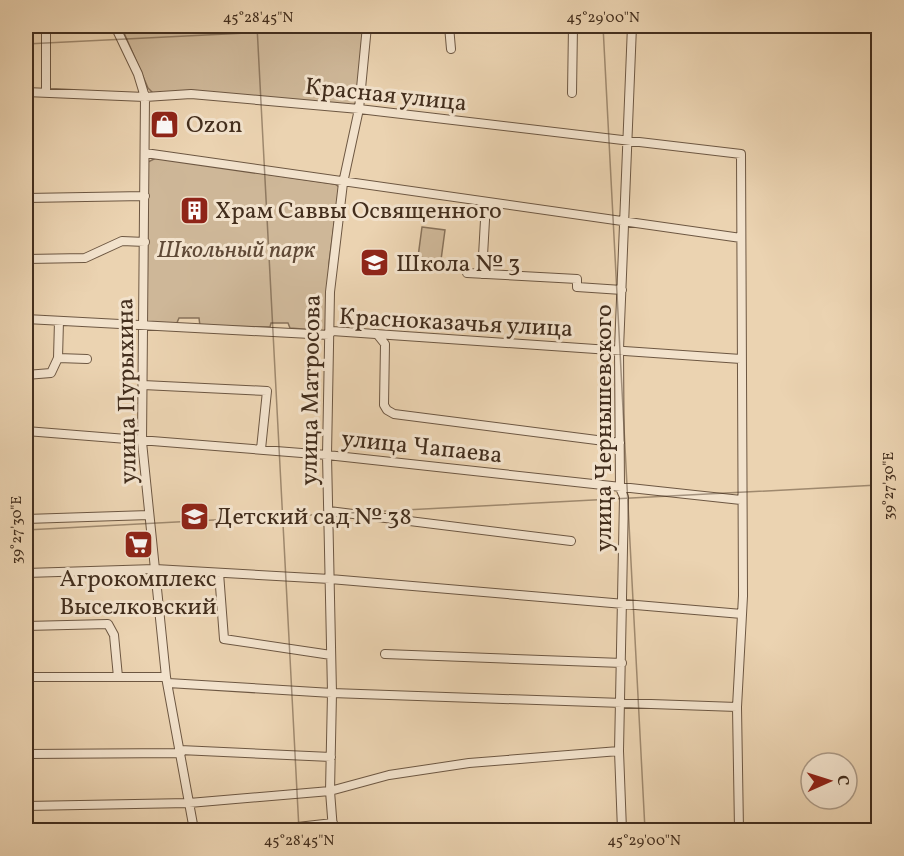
<svg xmlns="http://www.w3.org/2000/svg" width="904" height="856" viewBox="0 0 904 856" font-family="Vollkorn,serif">
<style>
.green{fill:#ceb798;stroke:#88725a;stroke-width:1.5}
.lines{fill:none;stroke-linecap:round;stroke-linejoin:round}
.minor-casing{stroke:#6d5742;stroke-width:10}
.minor{stroke:#f2e2cc;stroke-width:8}
.ticks{fill:none;stroke:#432e1d;stroke-width:1.5;stroke-opacity:0.45}
.labels{text-anchor:middle;stroke-width:6;stroke-linejoin:round;paint-order:stroke}
.street-label{font-size:24px;fill:#432e1d;stroke:#f2e2cc}
.poi-label{font-size:24px;fill:#432e1d;stroke:#f2e2cc;text-anchor:start}
.park-label{font-size:24px;font-style:italic;fill:#5f4936;stroke:#f2e2cc}
.neatline{fill:none;stroke:#432e1d;stroke-width:2}
.ticks-label{font-size:15px;text-anchor:middle;fill:#432e1d}
</style>
<rect width="100%" height="100%" fill="#ebd3b1"/>
<filter id="stains"><feTurbulence type="fractalNoise" baseFrequency=".00333" numOctaves="4"/><feColorMatrix values="0 0 0 0 .2 0 0 0 0 .09 0 0 0 0 .02 0 0 0 .5 -.17"/></filter>
<radialGradient id="worn" r=".72"><stop offset=".6" stop-color="#630" stop-opacity="0"/><stop offset="1" stop-color="#630" stop-opacity=".3"/></radialGradient>
<path class="green" d="M121,26H363L357,102L353,105L153,93L148,88Z
M156,158L335,184L339,187L329,263L327,331L290,328L288,323H271L270,327L200,326L199,318H179L176,325L147,324L148,162Z
M422,227L445,230L441,260L418,257Z"/>
<g class="lines">
<defs>
<path id="minor" d="M46,26V93
M115,26L138,74L145,97L142,442L166,677L194,830
M449,26L451,49
M26,92L145,97L191,94L359,109L741,154L743,596L737,707L739,830
M572,93L573,26
M145,153L741,238
M26,198L145,196
M26,259L85,258L122,241L145,242
M467,273L577,279V287L622,290
M482,274L486,202
M26,319L329,335L332,331L741,359
M377,334L385,344L384,405L387,410L394,414L620,443
M58,358L59,321
M26,375L51,373L58,358L87,359
M143,385L267,391L261,449
M26,431L327,455L741,500
M329,511L571,541
M26,519L149,515
M26,573L155,569L330,579L742,614
M219,573L224,639L331,655
M26,626L108,624L114,635L118,677
M385,654L622,663
M26,677H166
M168,683L332,693L737,707
M180,750L331,757
M26,754L181,753
M26,806L189,803L330,791L389,775L469,763L619,751
M271,830L333,823
M333,830L330,791L332,693L327,455L330,292L343,183L359,109L367,26
M622,830L619,751L624,497L620,488L619,349L632,26"/>
</defs>
<use href="#minor" class="minor-casing"/>
<use href="#minor" class="minor"/>
</g>
<path class="ticks" d="M257,26L299,830M603,26L645,830M26,44L383,26M26,530L878,485"/>
<defs>
<symbol id="shop-square" viewBox="-11 -11 22 22"><rect x="-9" y="-9" width="18" height="18" rx="4" fill="#8f2418" stroke="#f2e2cc"/><path d="M-5-2.5h2.3a2.7 3.5 0 0 1 5.4 0H5L5.5 6h-11ZM-1.5-2.5h3a1.5 2.3 0 0 0-3 0Z" fill="#fff"/></symbol>
<symbol id="building-square" viewBox="-11 -11 22 22"><rect x="-9" y="-9" width="18" height="18" rx="4" fill="#8f2418" stroke="#f2e2cc"/><path d="M-4-6H4V6H1V3H-1V6H-4ZM-2.5-4.3h1.7v1.8h-1.7ZM.8-4.3h1.7v1.8H.8ZM-2.5-1h1.7V.8h-1.7ZM.8-1h1.7V.8H.8Z" fill="#fff"/></symbol>
<symbol id="school-square" viewBox="-11 -11 22 22"><rect x="-9" y="-9" width="18" height="18" rx="4" fill="#8f2418" stroke="#f2e2cc"/><path d="M0-5L7-2L0 1L-7-2ZM-4 1L0 2.5L4 1V4Q0 6-4 4Z" fill="#fff"/></symbol>
<symbol id="supermarket-square" viewBox="-11 -11 22 22"><rect x="-9" y="-9" width="18" height="18" rx="4" fill="#8f2418" stroke="#f2e2cc"/><path d="M-6-5.5h2.5l.6 2H6L4.5 2H-2.5L-4.4-4H-6ZM-1.5 3.2a1.3 1.3 0 1 0 .1 0ZM3 3.2a1.3 1.3 0 1 0 .1 0Z" fill="#fff"/></symbol>
</defs>
<g fill-rule="evenodd">
<use href="#shop-square" x="148" y="108" width="33" height="33"/>
<use href="#building-square" x="178" y="194" width="33" height="33"/>
<use href="#school-square" x="358" y="246" width="33" height="33"/>
<use href="#school-square" x="178" y="500" width="33" height="33"/>
<use href="#supermarket-square" x="122" y="528" width="33" height="33"/>
</g>
<g class="labels">
<g class="street-label">
<text transform="translate(386 94) rotate(6)" y="8">Красная улица</text>
<text transform="translate(456 322) rotate(3)" y="8">Красноказачья улица</text>
<text transform="translate(310 390) rotate(-89)" y="8">улица Матросова</text>
<text transform="translate(126 391) rotate(-91)" y="8">улица Пурыхина</text>
<text transform="translate(603 428) rotate(-90)" y="8">улица Чернышевского</text>
<text transform="translate(422 446) rotate(6)" y="8">улица Чапаева</text>
</g>
<g class="poi-label">
<text x="186" y="132">Ozon</text>
<text x="215" y="218">Храм Саввы Освященного</text>
<text x="396" y="271">Школа № 3</text>
<text x="215" y="524">Детский сад № 38</text>
<text x="138" y="586" text-anchor="middle">Агрокомплекс<tspan x="138" dy="28">Выселковский</tspan></text>
</g>
<g class="park-label">
<text x="236" y="257">Школьный парк</text>
</g>
</g>
<rect width="904" height="856" fill="none" stroke="#ebd3b1" stroke-width="66"/>
<g transform="translate(829 781) rotate(87)"><circle r="28" fill="#f2e2cc" stroke="#ac9a86" stroke-width="1.5"/>
<path d="M0-4.5L10 22L0 15L-10 22Z" fill="#8f2418"/>
<text y="-9" font-size="16" font-weight="bold" text-anchor="middle" fill="#432e1d">С</text>
</g>
<rect x="33" y="33" width="838" height="790" class="neatline"/>
<g class="ticks-label">
<text x="258" y="22">45°28'45"N</text>
<text x="603" y="22">45°29'00"N</text>
<text transform="translate(888 486) rotate(-90)" y="5">39°27'30"E</text>
<text transform="translate(16 530) rotate(-90)" y="5">39°27'30"E</text>
<text x="299" y="845">45°28'45"N</text>
<text x="644" y="845">45°29'00"N</text>
</g>
<rect width="100%" height="100%" filter="url(#stains)"/>
<rect width="100%" height="100%" fill="url(#worn)"/>
</svg>
